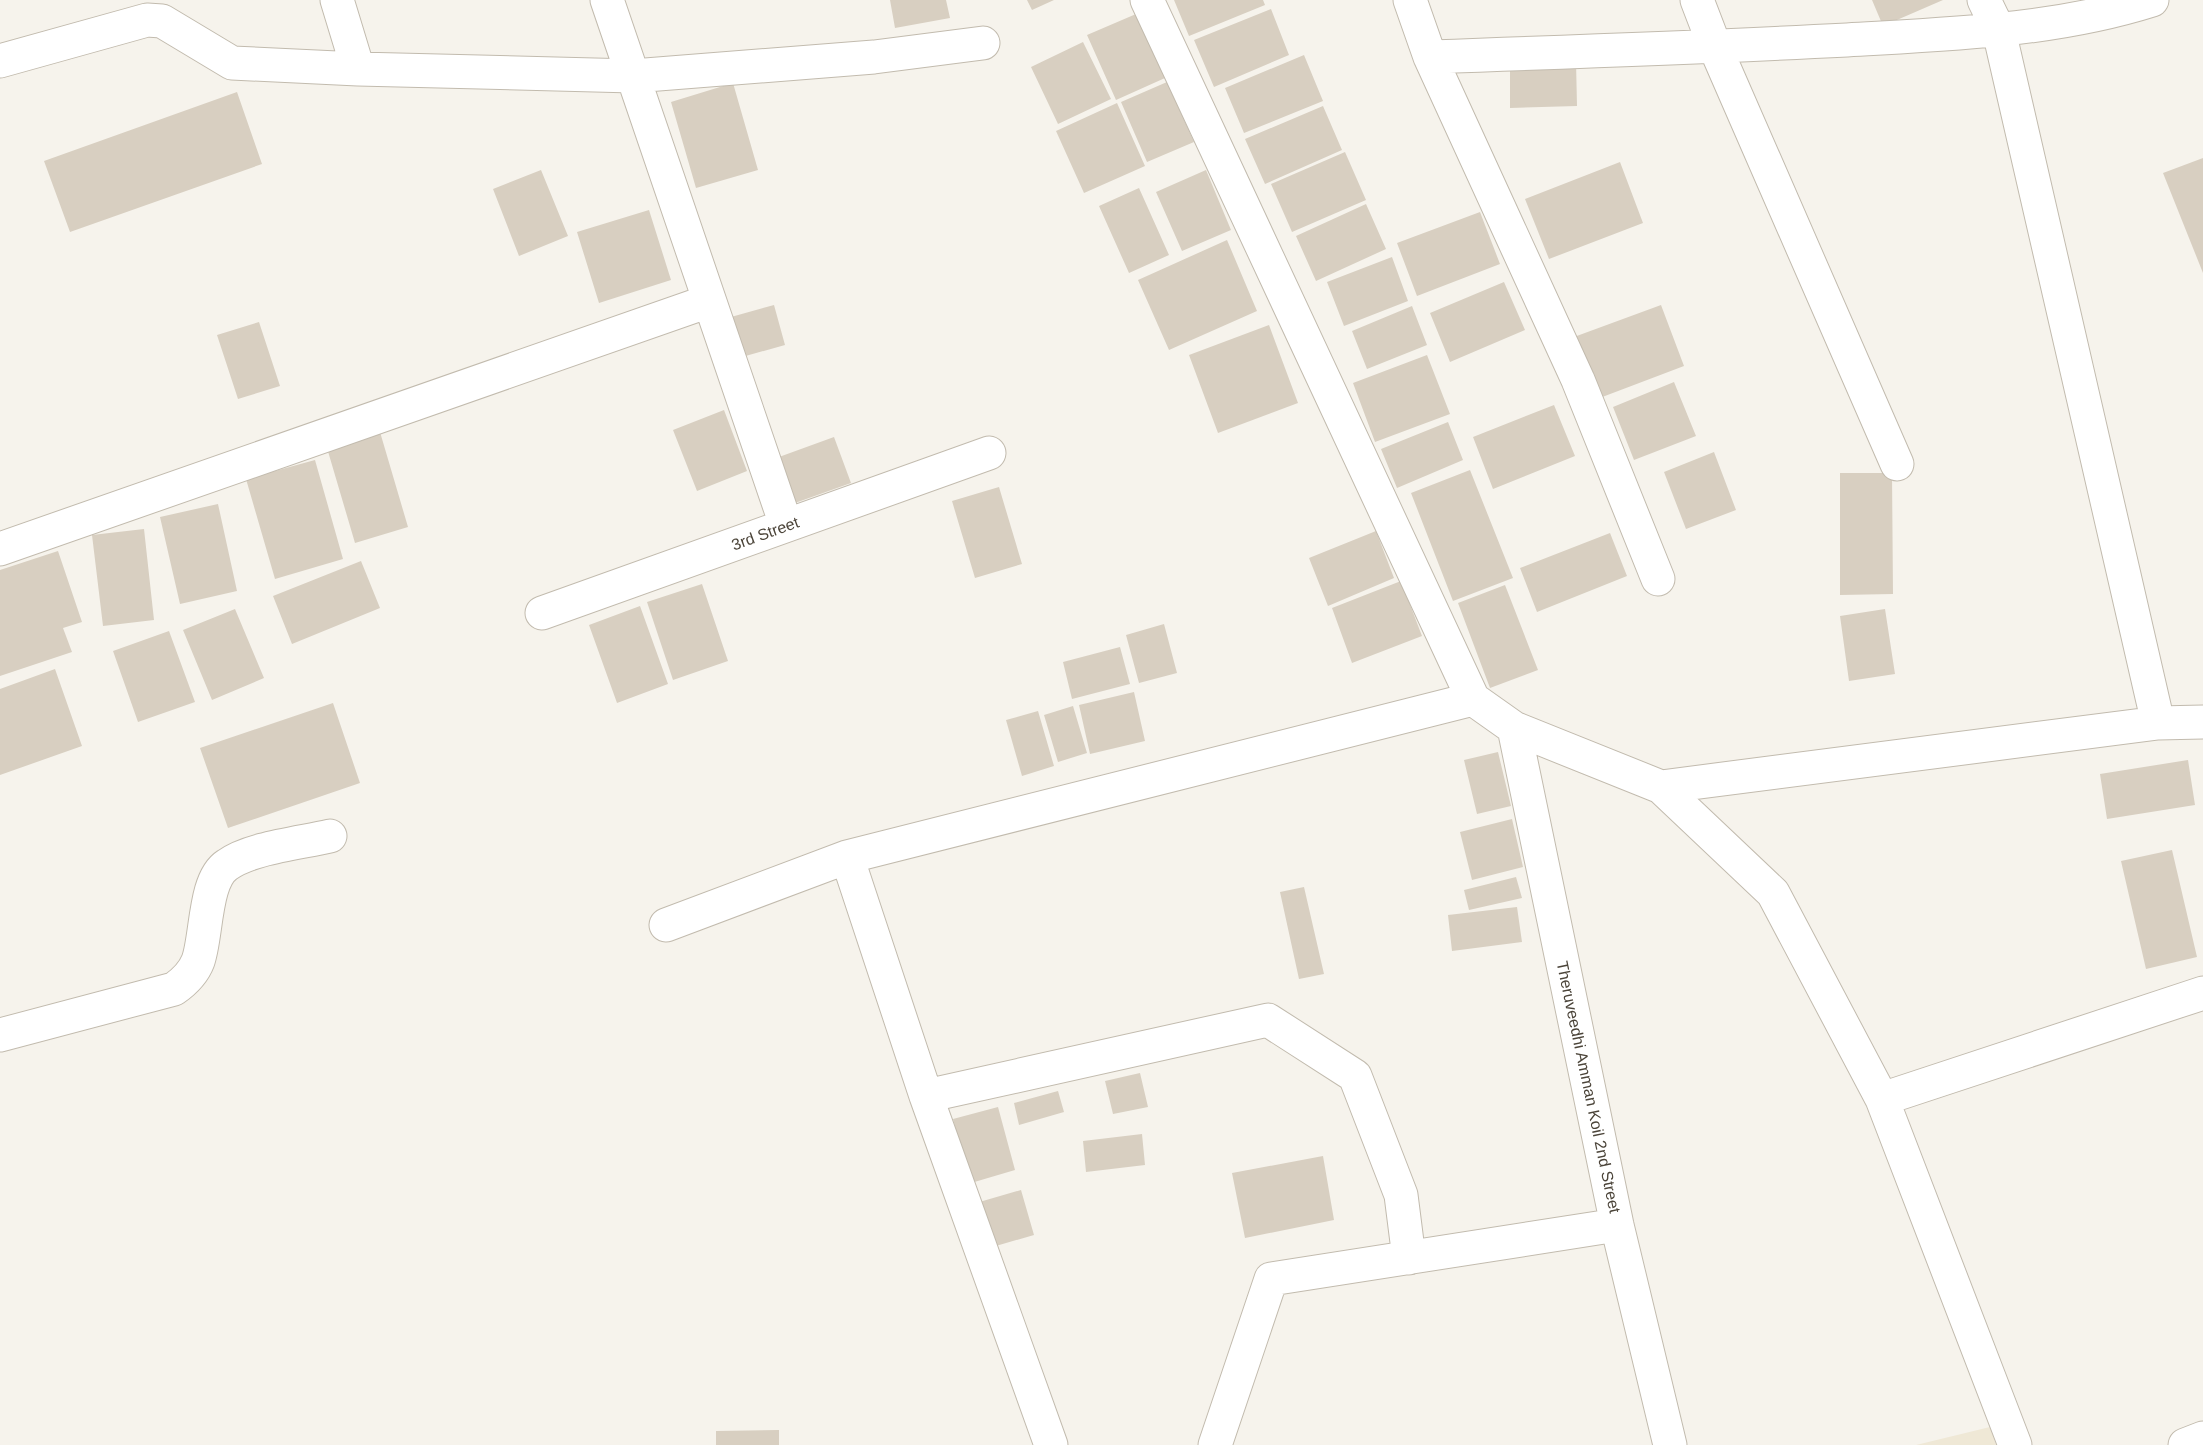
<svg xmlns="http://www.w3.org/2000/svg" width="2203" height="1445" viewBox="0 0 2203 1445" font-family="Helvetica,sans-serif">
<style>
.education{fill:#efe8d6}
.building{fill:#d8cfc1}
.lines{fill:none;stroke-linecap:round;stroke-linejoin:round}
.street-casing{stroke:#c2bbae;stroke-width:35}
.street{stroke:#fff;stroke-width:33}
.labels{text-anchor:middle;stroke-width:4.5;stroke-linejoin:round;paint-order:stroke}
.street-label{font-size:16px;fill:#4b4439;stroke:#fff}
</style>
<rect width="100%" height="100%" fill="#f6f3ec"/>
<path class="education" d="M1990,1427L1996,1445H1916Z"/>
<path class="building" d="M890,0H946L950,18L895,28Z
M1027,0H1054L1032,10Z
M1174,0H1263L1265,5L1189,36Z
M1872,0H1943L1883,26Z
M1271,9L1289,55L1214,87L1194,40Z
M1136,14L1165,78L1116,100L1087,35Z
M1083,42L1111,99L1058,124L1031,67Z
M1304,55L1323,101L1244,133L1225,88Z
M1576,61L1577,106L1510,108V62Z
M1167,82L1194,142L1147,162L1121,102Z
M733,83L758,170L696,188L671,102Z
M237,92L262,164L70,232L44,161Z
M1117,103L1145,166L1084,193L1056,131Z
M1323,106L1342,150L1265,184L1245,139Z
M1345,152L1366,200L1292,232L1271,184Z
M2203,158V273L2163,173Z
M1620,162L1643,223L1549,259L1525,199Z
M541,170L568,236L519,256L493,189Z
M1206,170L1231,230L1182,251L1156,192Z
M1139,188L1169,255L1129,273L1099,206Z
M1366,204L1386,249L1316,281L1296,236Z
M649,210L671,280L599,303L577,232Z
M1480,212L1500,264L1417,296L1397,243Z
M1227,240L1257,311L1169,350L1138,280Z
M1392,257L1408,301L1344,326L1327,282Z
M1504,282L1525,330L1450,362L1430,313Z
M774,305L785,345L742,357L731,317Z
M1661,305L1684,366L1597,399L1574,337Z
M1412,306L1427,345L1367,369L1352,331Z
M259,322L280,386L238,399L217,335Z
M1269,325L1298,403L1218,433L1189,355Z
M1427,355L1450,414L1375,442L1353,383Z
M1674,382L1696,436L1634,460L1613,407Z
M1554,405L1575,456L1493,489L1473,437Z
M724,410L747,471L697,491L673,430Z
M1448,422L1463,460L1397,488L1381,449Z
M380,432L408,527L355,543L327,448Z
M834,437L851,483L795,503L779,457Z
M1714,452L1736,510L1686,529L1664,472Z
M315,460L343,559L275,579L246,479Z
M1470,470L1513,578L1453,601L1411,493Z
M1840,473H1892L1893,594L1840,595Z
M999,487L1022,564L975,578L952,501Z
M218,504L237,591L180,604L160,517Z
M144,529L154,620L103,626L92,535Z
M1376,531L1394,578L1328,606L1309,558Z
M1610,533L1627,576L1537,612L1520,568Z
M58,551L82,622L63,628L72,652L0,676V570Z
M361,561L380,608L292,644L273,596Z
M1401,581L1422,636L1352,663L1332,608Z
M702,584L728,661L673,680L647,602Z
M1505,585L1538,670L1490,688L1458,603Z
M640,606L668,684L617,703L589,625Z
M235,609L264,678L212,700L183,630Z
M1885,609L1895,674L1849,681L1840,616Z
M1164,624L1177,673L1139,683L1126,635Z
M169,631L195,702L138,722L113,651Z
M1120,647L1130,684L1072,699L1063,662Z
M55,669L82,746L0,775V689Z
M1134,692L1145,741L1090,754L1079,705Z
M333,703L360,783L228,828L200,748Z
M1073,706L1087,753L1058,762L1044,715Z
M1038,711L1054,766L1022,776L1006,720Z
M1498,752L1511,806L1477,814L1464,760Z
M2188,760L2195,805L2107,819L2100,774Z
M1512,819L1523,867L1472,880L1460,832Z
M2172,850L2197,957L2146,969L2121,861Z
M1516,877L1522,898L1469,910L1464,890Z
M1304,887L1324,974L1299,979L1280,892Z
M1517,907L1522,942L1452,951L1448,915Z
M1140,1073L1148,1107L1113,1114L1105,1081Z
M1058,1091L1064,1112L1019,1125L1014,1103Z
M998,1107L1015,1170L971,1183L953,1119Z
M1142,1134L1145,1165L1086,1172L1083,1141Z
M1323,1156L1334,1220L1245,1238L1232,1173Z
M1021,1190L1034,1235L989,1248L976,1203Z
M779,1430V1445H716V1431Z"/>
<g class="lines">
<defs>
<path id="street" d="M337,0L358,69
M607,0L786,525
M1147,0L1473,699
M1410,0L1430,57L1578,380L1658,579
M1697,0L1715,47L1897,464
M1984,0L1999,31L2158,723
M1430,57C1569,52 1708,47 1847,40C1950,34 2054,31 2152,0
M0,61L147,20L162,21L232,63L358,69L633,76L874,57L983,43
M0,549L709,301
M542,613L989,453
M1514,728L1617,1225L1670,1445
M1661,787L2158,723L2203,722
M847,857L926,1096L1051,1445
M666,925L847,857L1473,699L1514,728L1661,787L1773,893L1882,1099L2015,1445
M0,1035L174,989C184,982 193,974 198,961C207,936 204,880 227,865C250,848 300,843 330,836
M926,1096L1268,1020L1355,1076L1401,1195L1409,1258
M1882,1099L2203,993
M1215,1445L1271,1279L1617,1225
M2185,1445L2203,1438"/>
</defs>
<use href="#street" class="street-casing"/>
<use href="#street" class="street"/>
</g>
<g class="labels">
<g class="street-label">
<text transform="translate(765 533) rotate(-20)" y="6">3rd Street</text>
<text transform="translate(1589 1087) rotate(78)" y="6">Theruveedhi Amman Koil 2nd Street</text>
</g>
</g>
</svg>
